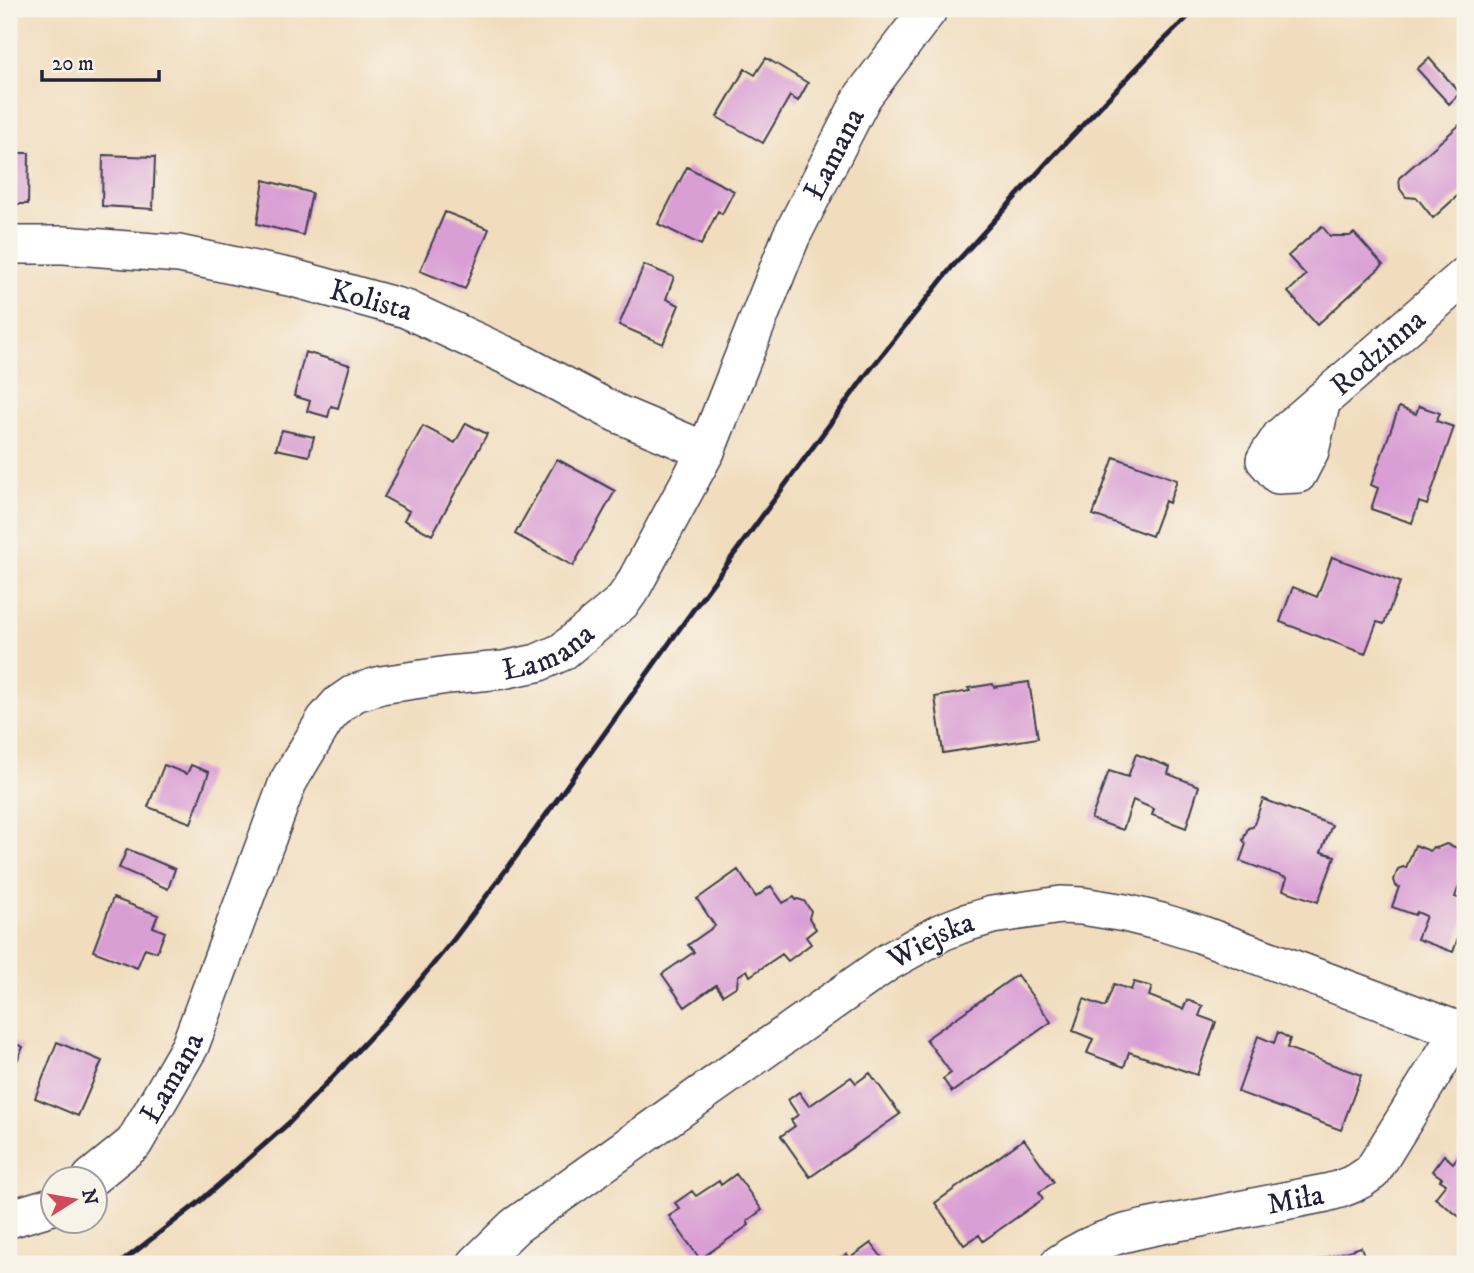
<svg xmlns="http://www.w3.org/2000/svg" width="1474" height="1273" viewBox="0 0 1474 1273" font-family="'IM FELL DW Pica',serif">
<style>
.building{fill:#d99ed4}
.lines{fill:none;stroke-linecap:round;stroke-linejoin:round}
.street-casing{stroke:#413e4e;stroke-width:40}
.street{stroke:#fff;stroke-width:37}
.rail{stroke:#22223b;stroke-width:5}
.labels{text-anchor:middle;stroke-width:5;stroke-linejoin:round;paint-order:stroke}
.street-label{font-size:30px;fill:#22223b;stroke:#f7f3e8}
</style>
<rect width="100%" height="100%" fill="#f7f3e8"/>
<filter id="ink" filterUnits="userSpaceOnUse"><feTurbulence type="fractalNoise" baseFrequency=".0143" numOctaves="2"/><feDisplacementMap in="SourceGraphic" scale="14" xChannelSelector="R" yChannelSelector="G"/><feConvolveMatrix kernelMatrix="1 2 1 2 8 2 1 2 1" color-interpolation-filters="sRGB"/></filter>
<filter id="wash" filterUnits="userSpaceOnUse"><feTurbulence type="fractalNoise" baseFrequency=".00686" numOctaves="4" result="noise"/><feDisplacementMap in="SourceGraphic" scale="28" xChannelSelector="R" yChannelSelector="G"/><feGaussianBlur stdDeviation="1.57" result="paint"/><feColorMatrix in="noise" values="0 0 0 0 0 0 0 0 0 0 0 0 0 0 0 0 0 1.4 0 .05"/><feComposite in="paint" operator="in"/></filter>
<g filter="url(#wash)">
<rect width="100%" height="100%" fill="#f1ddbd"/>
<g id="blocks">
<path class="building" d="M766,58L808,83L798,101L790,96L763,143L717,117L745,69L755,75Z
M1429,58L1460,93L1449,104L1417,69Z
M1464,121L1465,122V189L1433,218L1417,198L1406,197L1400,189L1399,178Z
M9,153H29L28,204H9Z
M103,155L155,157L153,209L102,206Z
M687,167L734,191L722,214L718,211L701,245L658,224Z
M264,180L312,193L303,235L257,224Z
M445,212L489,229L465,289L420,271Z
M1322,226L1330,236H1350L1354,233L1383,265L1317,325L1288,292L1306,275L1288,256Z
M644,265L674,277L666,299L679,305L663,344L619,325Z
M305,352L350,365L338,408L331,406L328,417L307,411L310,401L294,396Z
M1419,406L1440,413L1436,421L1454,427L1427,505L1419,502L1412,523L1371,509L1378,488L1371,485L1399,407L1416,414Z
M466,423L487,434L432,535L404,520L409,511L384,497L423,426L455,443Z
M282,430L314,437L309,456L276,449Z
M1114,457L1177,480L1169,503L1165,501L1152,536L1093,515Z
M557,459L615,491L573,566L515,534Z
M1332,557L1400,582L1384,624L1377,622L1365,654L1280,622L1293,587L1317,597Z
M1029,682L1038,738L943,753L935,697L970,691L968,688L993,684L994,687Z
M1136,754L1170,767L1168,774L1199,786L1186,828L1152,815L1154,809L1133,800L1123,830L1091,819L1109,771L1128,777Z
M164,765L187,774L191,765L209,772L191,823L148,807Z
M1263,799L1332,825L1321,852L1335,856L1318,902L1283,890L1287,878L1240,861L1246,844L1243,840L1248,828L1253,827Z
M1446,844L1461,849L1465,858V870L1455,897L1465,901V918L1453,952L1417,939L1426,916L1417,912L1415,915L1392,907L1399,887L1396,886L1394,880L1398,869L1403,867L1406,868L1415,845L1430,851L1433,847L1437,848Z
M127,849L175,869L168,889L119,868Z
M738,870L756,897L771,886L783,903L794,897L796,900L798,899L804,901L811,911L809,918L816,929L806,937L811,944L788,961L782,954L750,976L747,970L738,976L737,986L723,995L716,985L685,1007L662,974L694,952L688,945L715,926L697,899Z
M113,898L158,915L153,927L165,932L157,952L145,948L137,968L93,951Z
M1017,975L1051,1022L952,1092L943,1079L951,1073L926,1039Z
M1134,982L1152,987L1149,996L1183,1009L1187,1000L1203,1006L1199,1016L1216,1022L1197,1075L1129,1052L1124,1067L1087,1053L1093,1039L1073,1031L1084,999L1105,1007L1114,984L1131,990Z
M1278,1032L1290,1039L1287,1048L1361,1075L1341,1130L1238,1092L1258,1036L1274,1043Z
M9,1041L23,1047L9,1079Z
M57,1042L102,1061L78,1116L35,1098Z
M870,1073L900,1114L810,1177L781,1136L795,1126L791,1120L798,1115L788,1100L799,1092L809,1106L851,1077L856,1083Z
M1024,1139L1054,1182L1039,1192L1043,1199L983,1241L979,1235L964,1245L935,1203Z
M1465,1147V1221L1435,1198L1446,1184L1440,1180L1442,1178L1432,1171L1444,1155L1453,1163Z
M736,1174L762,1210L747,1221L749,1225L700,1259L669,1216L680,1209L675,1203L692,1191L696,1196L719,1181L721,1185Z
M871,1243L887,1264H830L847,1254L850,1258Z
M1361,1247L1367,1264H1320L1318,1260Z"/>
</g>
</g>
<g filter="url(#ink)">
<use href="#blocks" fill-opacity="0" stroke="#413e4e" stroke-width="2"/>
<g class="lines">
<defs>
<g id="street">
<path id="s1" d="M9,245H64L179,254L293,278L406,309L516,360L616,413L706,451"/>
<path id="s2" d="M1322,400L1310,451L1298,474L1278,475L1265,460L1281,436L1465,276"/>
<path id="s3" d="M91,1178L134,1143L190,1046L288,782L325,720L339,704L355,693L381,685L448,675L503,670L537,663L562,652L622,602L632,588L706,451L791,237L863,96L929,9"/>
<path d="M9,1219L52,1206"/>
<path id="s4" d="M476,1264L515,1226L888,962L942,932L965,923L992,915L1061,905L1082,906L1125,913L1161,922L1200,934L1465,1033"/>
<path id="s5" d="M1059,1264C1103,1232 1148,1228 1200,1218C1242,1209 1284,1201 1326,1193C1344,1189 1358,1183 1372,1172L1459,1031"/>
</g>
</defs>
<use href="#street" class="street-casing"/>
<use href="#street" class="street"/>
<path class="rail" d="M119,1264L198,1203L290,1122L391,1015L454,939L515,858L693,610L866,375L952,267L1052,157L1160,44L1196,9"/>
</g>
</g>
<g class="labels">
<g class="street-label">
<text dy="10" stroke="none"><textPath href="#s3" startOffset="1349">Łamana</textPath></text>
<text dy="10" stroke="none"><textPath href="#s1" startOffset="368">Kolista</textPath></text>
<text dy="10" stroke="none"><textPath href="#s2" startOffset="275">Rodzinna</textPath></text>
<text dy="10" stroke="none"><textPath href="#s3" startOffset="761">Łamana</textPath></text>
<text dy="10" stroke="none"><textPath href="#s4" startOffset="560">Wiejska</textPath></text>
<text dy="10" stroke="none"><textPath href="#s3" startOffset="131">Łamana</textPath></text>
<text dy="10" stroke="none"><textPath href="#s5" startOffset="247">Miła</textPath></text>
</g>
</g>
<rect width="1474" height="1273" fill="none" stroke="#f7f3e8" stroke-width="35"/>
<g transform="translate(74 1200) rotate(79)"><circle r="33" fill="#f7f3e8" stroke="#a29fa3" stroke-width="2"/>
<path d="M0-5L12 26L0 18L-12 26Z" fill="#d1495b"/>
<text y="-10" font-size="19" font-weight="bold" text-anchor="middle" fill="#22223b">N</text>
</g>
<path d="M42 70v10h117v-10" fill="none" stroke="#22223b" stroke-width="3.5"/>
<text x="52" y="70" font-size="21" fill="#22223b" stroke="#f7f3e8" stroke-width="5" paint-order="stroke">20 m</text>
</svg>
